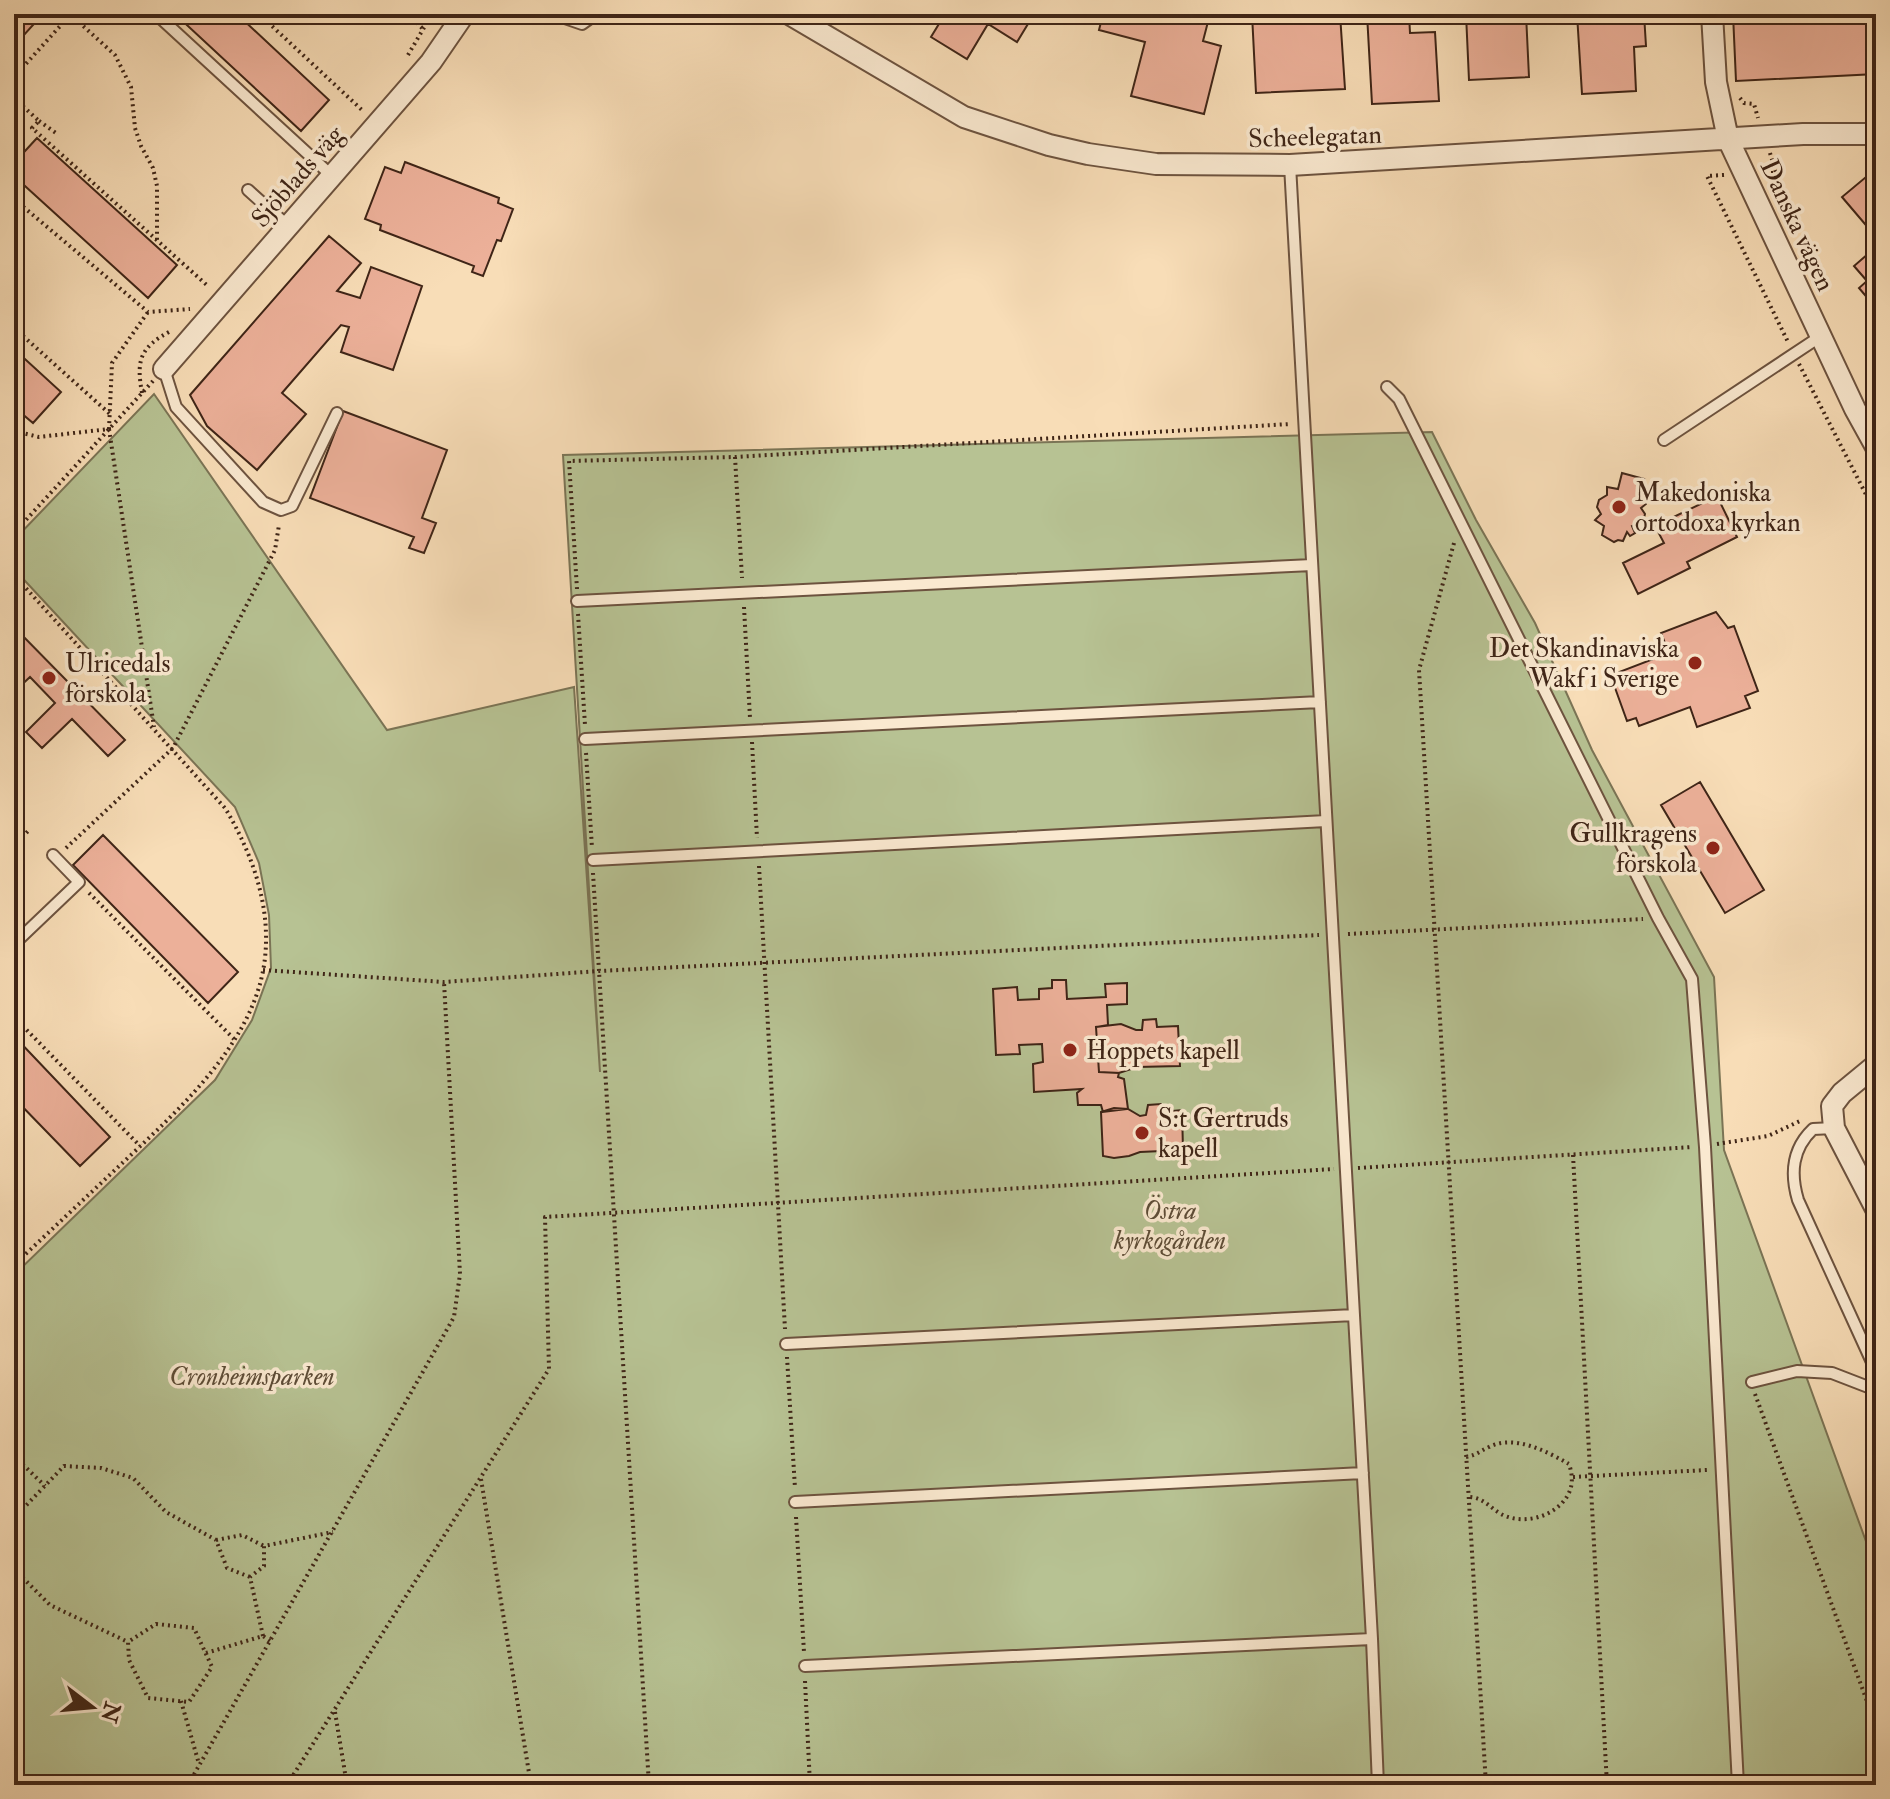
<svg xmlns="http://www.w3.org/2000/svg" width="1890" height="1799" viewBox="0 0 1890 1799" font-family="'IM FELL Double Pica',serif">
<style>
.green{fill:#b7c293;stroke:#7b7455;stroke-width:2}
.building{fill:#ecb099;stroke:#3f2517;stroke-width:2}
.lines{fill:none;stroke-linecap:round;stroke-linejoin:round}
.lane-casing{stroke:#6d533f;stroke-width:14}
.street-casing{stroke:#6d533f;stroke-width:24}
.path{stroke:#3f2517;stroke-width:4;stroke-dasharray:2 4;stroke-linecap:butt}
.lane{stroke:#fae9d0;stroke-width:10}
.street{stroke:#fae9d0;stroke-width:20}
.poi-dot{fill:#8f2418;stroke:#fae9d0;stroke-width:3}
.labels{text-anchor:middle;stroke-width:7;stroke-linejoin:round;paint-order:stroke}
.street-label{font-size:26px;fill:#3f2517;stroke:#fae9d0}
.poi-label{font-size:26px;fill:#3f2517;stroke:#fae9d0;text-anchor:start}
.park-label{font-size:26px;font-style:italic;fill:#5d4c36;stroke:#fae9d0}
</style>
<rect width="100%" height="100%" fill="#f8ddb7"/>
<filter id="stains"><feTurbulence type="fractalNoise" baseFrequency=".0025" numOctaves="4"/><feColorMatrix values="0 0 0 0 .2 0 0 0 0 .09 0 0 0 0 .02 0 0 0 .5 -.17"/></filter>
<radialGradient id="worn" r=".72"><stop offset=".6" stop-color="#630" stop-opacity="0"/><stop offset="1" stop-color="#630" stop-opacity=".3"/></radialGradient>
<path class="green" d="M154,394L387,730L574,687L600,1072L563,455L1432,432L1476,520L1535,623L1592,750L1714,977L1724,1150L1876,1569V1785H14V1275L215,1080L252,1020L271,968L269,915L259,863L235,807L14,569V540Z"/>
<path class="building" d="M14,14H43L14,46Z
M175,14H237L329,100L301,131Z
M945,14H1034L1017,42L988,24L967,59L931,37Z
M1103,14H1210L1203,41L1221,46L1204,114L1131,96L1145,42L1099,30Z
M1252,14H1340L1345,89L1256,93Z
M1367,14H1409L1410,33L1435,32L1439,101L1372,104Z
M1466,14H1526L1529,77L1469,80Z
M1577,14H1644L1646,46L1634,47L1636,91L1582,94Z
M1733,14H1876V74L1736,81Z
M37,138L177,265L148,298L14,176V163Z
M405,162L499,198L498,203L513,209L501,241L497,240L483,276L472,272L474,266L380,230L381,225L365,219L385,167L401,173Z
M1872,172L1876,176V237L1842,197Z
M329,236L361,263L337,291L360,298L371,267L422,286L393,370L341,352L349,327L341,325L282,393L306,414L257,470L207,426L190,395Z
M1876,247V308L1859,288L1867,281L1854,266Z
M14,349L61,392L33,423L14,407Z
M343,411L447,450L422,518L436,523L424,553L409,548L414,537L310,498Z
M1622,473L1644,479L1639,495L1644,497L1646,504L1641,508L1645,514L1643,522L1632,526L1635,533L1630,536L1627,532L1623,541L1618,540L1614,542L1602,535L1604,526L1595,520L1601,514L1597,507L1599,500L1607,495V487L1618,489Z
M1717,496L1737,537L1687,562L1690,568L1638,594L1623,563L1664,543L1655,526Z
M1716,612L1728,628L1734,626L1758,691L1745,696L1750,708L1697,727L1690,707L1639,726L1636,718L1627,721L1614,685L1618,684L1614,674L1669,653L1661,633Z
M14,627L125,740L108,756L72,719L42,748L26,732L55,703L30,677L14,692Z
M1700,782L1764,890L1725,913L1661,805Z
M103,835L238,972L208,1003L73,865Z
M1052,980H1066L1067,999L1106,997L1105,984L1127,983V1004L1107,1005L1108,1025L1096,1027L1099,1072L1119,1073L1118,1077L1124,1079L1128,1109L1103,1112L1101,1105H1078L1077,1093L1082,1089L1034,1092L1033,1064L1043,1062L1042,1044L1019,1045L1020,1054L996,1055L993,989L1017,987L1018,1000L1039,999V989L1052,988Z
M1156,1019L1157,1027L1178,1026L1180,1066L1137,1067L1119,1073L1099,1072L1096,1027L1121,1024L1136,1030H1142L1143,1020Z
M14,1036L110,1137L80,1166L14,1098Z
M1161,1104V1112L1182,1110L1183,1150L1140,1152L1129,1156L1114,1158L1103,1156L1101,1112L1114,1108L1128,1109L1140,1116L1146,1115L1148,1105Z"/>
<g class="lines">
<defs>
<path id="lane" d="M156,14L332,176
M553,14L582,24L596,14
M1290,165L1372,1639L1378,1785
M248,190L288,226
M164,369L176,407L263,502L281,510L292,506L337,413
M1387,387L1399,399L1658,918L1692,979L1705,1147L1738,1785
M1664,440L1821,336
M577,601L1312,565
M585,739L1320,702
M593,860L1326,821
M14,944L79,882L53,855
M1834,1128L1813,1129C1792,1149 1790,1173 1798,1200L1876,1371
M786,1344L1354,1315
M1752,1382L1797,1371L1832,1373L1876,1390
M795,1502L1363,1473
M1874,1522L1876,1501
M805,1666L1372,1639"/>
<path id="street" d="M789,14L964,117L1049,145L1088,154L1156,164L1290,165L1803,134H1876
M1712,14L1716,82L1728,139L1855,409L1876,447
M164,369L431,62L464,14
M1876,1065L1842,1093L1832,1106L1834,1128L1876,1209"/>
</defs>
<use href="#lane" class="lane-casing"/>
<use href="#street" class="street-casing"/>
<path class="path" d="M70,14L115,55L131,87L135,128L141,146L153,168L157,186V240
M259,14L362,110
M408,14L424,30
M408,55L432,14
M14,77L71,14
M14,98L39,121L32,128L209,287
M1740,98L1744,103L1754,104L1758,118
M39,121L56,133
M1765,173H1776L1770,153
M1724,175L1707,176L1788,342
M14,199L148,312L190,309
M14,328L110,414
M1799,364L1876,514
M142,393C136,360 140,347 171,331
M109,429L154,727
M14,431L39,437L109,429L112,363L148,312
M735,457L742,578
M14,533L153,381
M1454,543L1419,670L1486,1785
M14,575L225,808C254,856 274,914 263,971C248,1050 172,1116 116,1169C82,1201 48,1233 14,1265
M577,589L569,461L735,457L1290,424
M744,607L750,718
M578,614L585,725
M752,742L757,838
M586,753L592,848
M14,846L29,830
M66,848L173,748L275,550L279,525
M759,866L785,1329
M593,873L649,1785
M89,893L234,1039
M1348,934L1643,919
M263,970L444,982L599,971L1319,935
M14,1017L140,1146
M1717,1144L1768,1136L1800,1121
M1573,1155L1607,1785
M1358,1168L1693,1147
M787,1357L795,1488
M1755,1394L1876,1726
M14,1456L45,1486
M1466,1457C1477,1455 1480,1451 1489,1447C1514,1434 1546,1451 1569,1464C1574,1479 1573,1492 1561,1504C1546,1519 1520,1524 1501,1514C1489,1507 1483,1497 1468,1497
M1573,1477L1707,1470
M481,1479L531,1785
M796,1517L804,1652
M14,1518L64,1466L101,1468L133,1478L166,1512L216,1540L227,1568L250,1577
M216,1540L242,1535L264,1546
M14,1569L50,1605L128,1642
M156,1624L194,1628L212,1667L189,1702L148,1698L129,1660L128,1642Z
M263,1636L250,1577L264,1566V1546L333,1532
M206,1653L263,1636L270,1641
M805,1681L810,1785
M181,1701L199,1764
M335,1712L347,1785
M14,1774L40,1785
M188,1785L454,1317L460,1274L444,982
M287,1785L549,1369L545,1217L1334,1169"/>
<use href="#lane" class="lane"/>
<use href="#street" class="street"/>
</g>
<g class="poi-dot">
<circle cx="1619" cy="507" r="8"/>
<circle cx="1695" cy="663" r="8"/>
<circle cx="49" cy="678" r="8"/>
<circle cx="1713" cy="848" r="8"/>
<circle cx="1070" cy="1050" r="8"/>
<circle cx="1142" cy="1133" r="8"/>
</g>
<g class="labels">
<g class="street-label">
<text transform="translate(1315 136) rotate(-2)" y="9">Scheelegatan</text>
<text transform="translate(297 176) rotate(-49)" y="9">Sjöblads väg</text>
<text transform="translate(1798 225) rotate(65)" y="9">Danska vägen</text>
</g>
<g class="poi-label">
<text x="1635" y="501">Makedoniska<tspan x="1635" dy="30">ortodoxa kyrkan</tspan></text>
<text x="1679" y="657" text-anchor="end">Det Skandinaviska<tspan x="1679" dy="30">Wakf i Sverige</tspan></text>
<text x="65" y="672">Ulricedals<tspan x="65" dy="30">förskola</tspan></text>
<text x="1697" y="842" text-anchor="end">Gullkragens<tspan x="1697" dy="30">förskola</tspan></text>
<text x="1086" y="1059">Hoppets kapell</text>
<text x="1158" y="1127">S:t Gertruds<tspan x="1158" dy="30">kapell</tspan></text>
</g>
<g class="park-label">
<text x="1170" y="1219">Östra<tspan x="1170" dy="30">kyrkogården</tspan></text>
<text x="252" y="1385">Cronheimsparken</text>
</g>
</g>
<rect width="1890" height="1799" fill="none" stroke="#f8ddb7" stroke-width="48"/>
<rect x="16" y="16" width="1858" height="1767" fill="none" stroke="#3f2517" stroke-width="4"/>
<rect x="24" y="24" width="1842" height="1751" fill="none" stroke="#3f2517" stroke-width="2"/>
<g transform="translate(92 1707) rotate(106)" stroke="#fae9d0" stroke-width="6" paint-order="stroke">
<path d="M0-6L14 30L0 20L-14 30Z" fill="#3f2517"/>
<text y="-12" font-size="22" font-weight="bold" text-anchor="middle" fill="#3f2517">N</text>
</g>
<rect width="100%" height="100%" filter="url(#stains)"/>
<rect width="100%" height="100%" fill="url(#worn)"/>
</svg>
